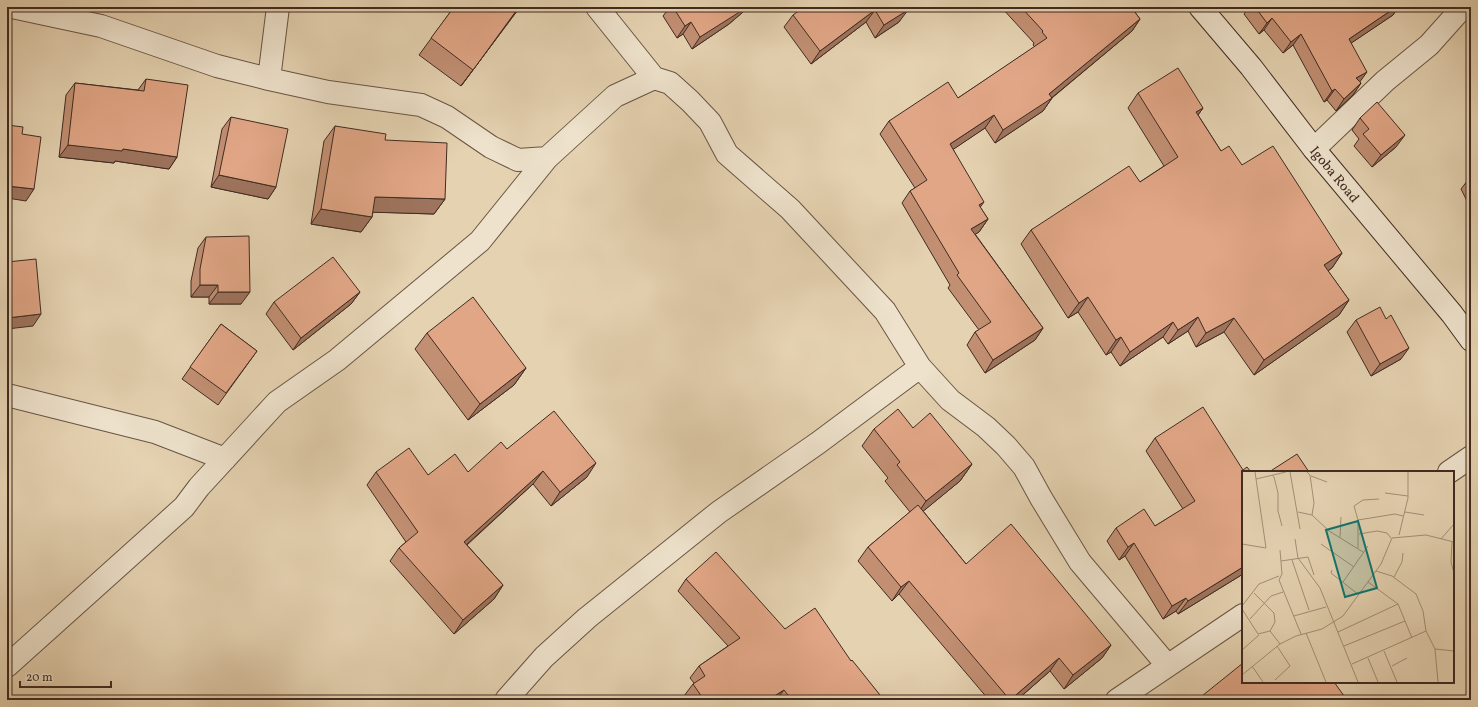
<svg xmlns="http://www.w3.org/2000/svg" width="1478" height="707" viewBox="0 0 1478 707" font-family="Vollkorn,serif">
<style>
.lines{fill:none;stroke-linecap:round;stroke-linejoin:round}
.street-casing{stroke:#695545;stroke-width:24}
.secondary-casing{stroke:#402b21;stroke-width:24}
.street{stroke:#eee2cc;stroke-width:22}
.secondary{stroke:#eee2cc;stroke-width:22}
.wall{fill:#c28f73;stroke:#402b21}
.shaded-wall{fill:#9e745e;stroke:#402b21}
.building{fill:#e1a686;stroke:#402b21}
.labels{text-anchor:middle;stroke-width:3;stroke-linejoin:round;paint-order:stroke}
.street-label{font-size:14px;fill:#402b21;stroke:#eee2cc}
.inset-road{fill:none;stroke:#a38f77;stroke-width:1}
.view{fill:#0f766e;fill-opacity:0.15;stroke:#0f766e;stroke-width:2}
.inset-edge{fill:none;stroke:#402b21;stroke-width:2}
</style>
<rect width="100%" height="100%" fill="#e5d2b1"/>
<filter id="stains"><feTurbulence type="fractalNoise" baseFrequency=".005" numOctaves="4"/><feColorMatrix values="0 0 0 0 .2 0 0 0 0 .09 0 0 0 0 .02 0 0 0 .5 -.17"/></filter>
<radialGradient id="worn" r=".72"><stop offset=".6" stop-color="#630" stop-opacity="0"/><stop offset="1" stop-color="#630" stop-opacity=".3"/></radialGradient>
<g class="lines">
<defs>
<path id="street" d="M12,7L101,26L217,66L269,79L328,92L421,105L447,117L491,147L518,160L547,158
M597,7L654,78L670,83L690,101L710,122L727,154L790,209L885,311L920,367L950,400L986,427L1006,446L1024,467L1041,498L1080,562L1167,665
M269,79L278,7
M1314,149L1385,81L1429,45L1463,7
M7,395L155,432L225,459
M1449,472L1471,457
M7,666L184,507L199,487L277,402L337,360L480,241L547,158L615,96L654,78
M506,700L544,657L587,618L719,512L818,443L920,367
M1117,700L1243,615"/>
<path id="secondary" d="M1200,7L1251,67L1314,149L1452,314L1471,340"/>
</defs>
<use href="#street" class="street-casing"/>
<use href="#secondary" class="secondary-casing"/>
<use href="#street" class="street"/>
<use href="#secondary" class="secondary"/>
</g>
<path class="wall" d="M454,7H520L461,86L419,55Z
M670,7H747L743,12L729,24L692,49L683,34L677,38L663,16Z
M907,7L899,22L875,38L866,22L811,64L784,27L793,15Z
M1001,7H1131L1140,19L1132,31L1052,98L1043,111L995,143L985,128L953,149L980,207L988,219L979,232L975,234L1043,328L1035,340L985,373L967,345L975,332L979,330L948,288L950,285L902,203L910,191L915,188L880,134L889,121L958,98L1035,47L1033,45L1034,43Z
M1249,7H1398L1393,15L1351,43L1359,82L1361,83L1353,95L1336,111L1327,100L1324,102L1293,45L1283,53L1264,30L1259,34L1244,14Z
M146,79L177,157L169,169L115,161L114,163L59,157L66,95L75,83L138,90Z
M1138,93L1203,108L1198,115L1221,151L1242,165L1342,253L1332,268L1328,271L1349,300L1339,315L1254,375L1224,332L1196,347L1188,331L1168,344L1163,337L1120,366L1111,352L1106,355L1078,312L1068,318L1021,244L1031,230L1140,182L1164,166L1128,108Z
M231,117L276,187L268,199L211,187L222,129Z
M1360,118L1396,147L1372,167L1354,146L1359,139L1352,130Z
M335,126L385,140L445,199L434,214L373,212L372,217L361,232L311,224L324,141Z
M1471,176V209L1461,189Z
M206,237L241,304H209V297H191V281L198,248Z
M360,292L351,304L293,350L266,314L274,302Z
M1356,320L1401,359L1371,376L1347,332Z
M221,324L257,351L218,405L182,379Z
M427,333L526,368L514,385L468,420L415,349Z
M913,428L972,464L960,481L923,511L966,564L1111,645L1102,658L1064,689L1050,671L1017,700H989L899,594L892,601L858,561L868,547L910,512L885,481L888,478L862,446L874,429Z
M1155,438L1243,472V574L1178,614L1176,611L1163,619L1125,556L1119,560L1107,541L1116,528L1155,526L1183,509L1146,451Z
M507,449L587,477L551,506L533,484L467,545L503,585L494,599L454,634L390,561L399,548L406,542L367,485L376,472L428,475L468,472Z
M686,579L785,629L851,661L884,700H687L684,696L693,684L694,683L690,678L699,666L728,646L678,591Z"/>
<path class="shaded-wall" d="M519,7H520L461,86L473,70Z
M744,7H747L743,12L729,24L692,49L700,37Z
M1396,7H1398L1393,15L1341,50L1349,39Z
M875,10L866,22L811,64L820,51Z
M908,10L899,22L875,38L884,25Z
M1272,18L1264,30L1259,34L1267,23Z
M1140,19L1132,31L1049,100L1052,98L1043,111L995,143L1003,130L1049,94Z
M691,22L683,34L677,38L685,26Z
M1301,34L1293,45L1283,53L1291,42Z
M1367,72L1359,83L1356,78Z
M1361,83L1353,95L1336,111L1344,99Z
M1335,89L1327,100L1324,102L1332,91Z
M1203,108L1193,122L1196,112Z
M994,115L985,128L942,157L950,144Z
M1405,135L1396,147L1372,167L1381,155Z
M68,145L123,149L177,157L169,169L115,161L114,163L59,157Z
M219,175L276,187L268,199L211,187Z
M7,186L34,189L26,201L7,198Z
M375,197L445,199L434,214L365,212Z
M984,202L975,214L979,205Z
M321,209L372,217L361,232L311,224Z
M988,219L979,232L963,242L971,229Z
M1342,253L1332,268L1314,280L1324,265Z
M200,285H218L209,297H191Z
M218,292H250L241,304H209Z
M360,292L351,304L293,350L301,338Z
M1088,297L1078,312L1068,318L1079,303Z
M1349,300L1339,315L1254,375L1264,360Z
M41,314L33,326L7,329V318Z
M1198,317L1188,331L1168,344L1178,330Z
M1234,318L1224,332L1196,347L1206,333Z
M1173,322L1163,337L1120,366L1130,352Z
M1043,328L1035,340L985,373L993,360Z
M1121,337L1111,352L1106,355L1116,340Z
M1409,348L1401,359L1371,376L1380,364Z
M526,368L514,385L468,420L480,404Z
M596,463L587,477L551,506L560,492Z
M972,464L960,481L915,518L926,501Z
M543,471L533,484L455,555L464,542Z
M1134,543L1125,556L1119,560L1128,547Z
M1243,567V574L1178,614L1188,601Z
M909,581L899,594L892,601L901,587Z
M503,585L494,599L454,634L463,620Z
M1186,598L1176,611L1163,619L1172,606Z
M1111,645L1102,658L1064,689L1073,675Z
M1059,658L1050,671L1017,700H1010Z
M784,690L776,700H768Z"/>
<path class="building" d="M454,7H519L473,70L431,38Z
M673,7H744L738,13L700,37L691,22L685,26Z
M804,7H907L908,10L884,25L875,10L820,51L793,15Z
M1021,7H1131L1140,19L1049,94L1052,98L1003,130L994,115L950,144L984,202L979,205L988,219L971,229L1043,328L993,360L975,332L991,322L957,275L959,273L910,191L927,180L889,121L948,82L958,98L1047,38L1042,32L1043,31Z
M1255,7H1396L1349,39L1367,72L1356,78L1361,83L1344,99L1335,89L1332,91L1301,34L1291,42L1272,18L1267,23Z
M1178,68L1203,108L1196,112L1221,151L1229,146L1242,165L1273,146L1342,253L1324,265L1349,300L1264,360L1234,318L1206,333L1198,317L1178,330L1173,322L1130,352L1121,337L1116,340L1088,297L1079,303L1031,230L1129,166L1140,182L1178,157L1138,93Z
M146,79L188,85L177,157L123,149L122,151L68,145L75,83L144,91Z
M1377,102L1405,135L1381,155L1363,134L1369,129L1360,118Z
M231,117L288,129L276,187L219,175Z
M7,125L23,127L22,134L41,137L34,189L7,186Z
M335,126L386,134L385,140L447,143L445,199L375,197L372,217L321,209Z
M249,236L250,292H218V285H200V269L206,237Z
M333,257L360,292L301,338L274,302Z
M36,259L41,314L7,318V262Z
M473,297L526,368L480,404L427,333Z
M1380,307L1386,319L1391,315L1409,348L1380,364L1356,320Z
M221,324L257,351L226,393L190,367Z
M1203,407L1243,470L1247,467L1251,472H1243V567L1188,601L1186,598L1172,606L1134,543L1128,547L1116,528L1144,509L1155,526L1195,501L1155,438Z
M898,409L913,428L930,413L972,464L926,501L897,465L900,462L874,429Z
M554,411L596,463L560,492L543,471L464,542L503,585L463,620L399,548L418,532L376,472L409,448L428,475L455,454L468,472L501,442L507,449Z
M1297,454L1309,472H1269Z
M918,505L966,564L1011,524L1111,645L1073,675L1059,658L1010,700L909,581L901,587L868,547Z
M716,552L785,629L815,608L851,661L852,660L884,700H792L784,690L768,700H704L693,684L705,676L699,666L740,638L686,579Z
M1243,663V682H1334L1347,700H1197Z"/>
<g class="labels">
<g class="street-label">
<text transform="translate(1335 174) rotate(50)" y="5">Igoba Road</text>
</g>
</g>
<g transform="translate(1242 471)">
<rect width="212" height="212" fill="#e5d2b1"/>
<path class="inset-road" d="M48,1L58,58M65,1L68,4L72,32L70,44M30,4L32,6L36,22V40L40,55M69,5L85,11M14,8L44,1M143,22L166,25M56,41L70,44L87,60L121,81M163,41L182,44M116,49L153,43L161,45M117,63L135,60L145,62L149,67M157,64L166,27V1M98,66L99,46M53,68L56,87L78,117L116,211M199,68L212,53M210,71L209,91L212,102M0,73L24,77L13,1M79,73L112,96M116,77V49L112,35L121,29L137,28M38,79L40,103L37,109L59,163M50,89L67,139M39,90L66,86L72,104M90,99L89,102L117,124M134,100L150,105L174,123L181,140L184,160M152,106L160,91L161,82M101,111L126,75M126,111L156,133L170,167M12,122L32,142L33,151L28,160M0,135L17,113L37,105M0,138L16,163L28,160L38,173M52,145L84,136M8,148L29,125L41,121M96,161L156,133M64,162L84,211M102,175L163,150M193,178L196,211M0,179L17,164M142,180L155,211M126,187L136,211M110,193L184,160L193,178L212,180M10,195L21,211M150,195L165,187M0,204L38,173L54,165L80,158L101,145L139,93L150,67L184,64L212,71M33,209L48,195L35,175"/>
<path class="view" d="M116,50L135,117L103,126L84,59Z"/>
<rect width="212" height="212" class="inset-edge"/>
</g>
<rect width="1478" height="707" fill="none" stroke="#e5d2b1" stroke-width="24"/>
<rect x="8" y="8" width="1462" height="691" fill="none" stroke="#402b21" stroke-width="2"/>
<rect x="12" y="12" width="1454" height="683" fill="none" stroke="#402b21"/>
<path d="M20 681v6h91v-6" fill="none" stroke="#402b21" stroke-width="2"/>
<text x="26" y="681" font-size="12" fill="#402b21" stroke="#eee2cc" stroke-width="3" paint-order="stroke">20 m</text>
<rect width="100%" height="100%" filter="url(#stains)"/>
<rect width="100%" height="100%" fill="url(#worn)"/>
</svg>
